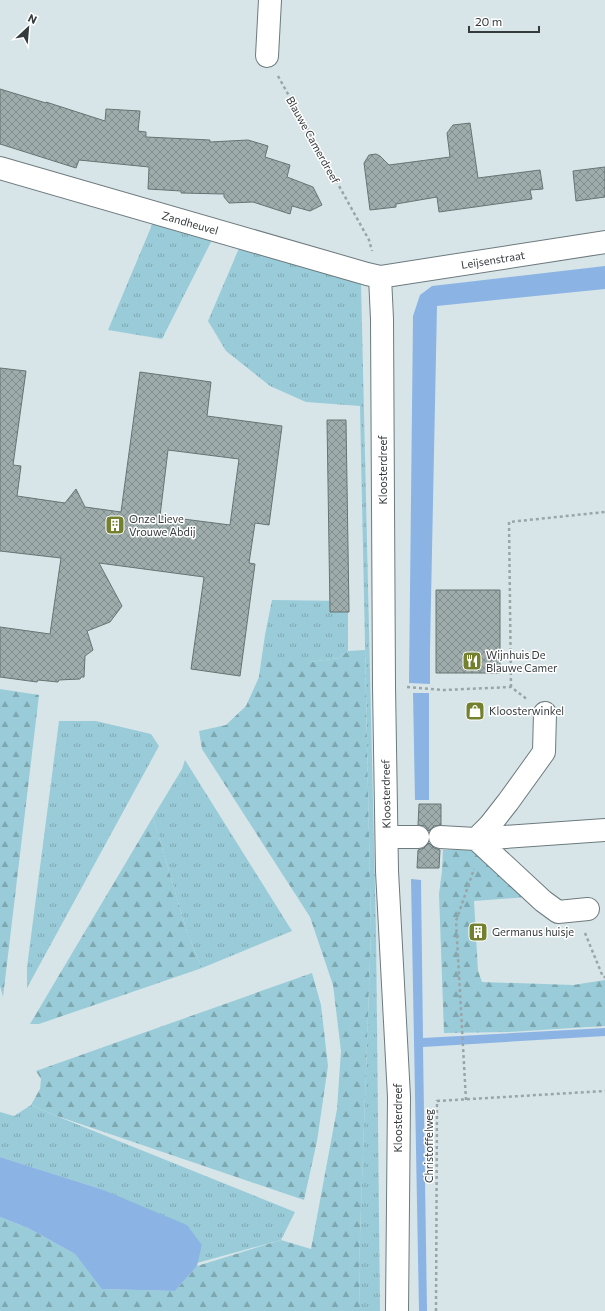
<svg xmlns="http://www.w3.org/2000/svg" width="605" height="1311" viewBox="0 0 605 1311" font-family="Commissioner,sans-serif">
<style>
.grass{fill:url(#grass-tufts)}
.forest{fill:url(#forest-firs)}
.water{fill:#8bb4e4}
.building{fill:url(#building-cross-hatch);stroke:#667474;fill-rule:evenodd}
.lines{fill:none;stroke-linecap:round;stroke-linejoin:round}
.minor-casing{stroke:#6d7a7e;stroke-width:24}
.path{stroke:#9aa5a8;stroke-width:2.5;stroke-dasharray:3 3;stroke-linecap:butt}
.minor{stroke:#fff;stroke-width:22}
.labels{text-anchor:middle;stroke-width:3;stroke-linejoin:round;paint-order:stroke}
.street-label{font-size:11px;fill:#353a3c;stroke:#fff}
.poi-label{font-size:11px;fill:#353a3c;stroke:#fff;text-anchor:start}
</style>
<defs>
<pattern id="grass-tufts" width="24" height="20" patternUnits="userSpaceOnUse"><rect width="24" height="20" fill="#99ccd8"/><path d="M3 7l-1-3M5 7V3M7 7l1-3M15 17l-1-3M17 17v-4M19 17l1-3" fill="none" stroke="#7ea7b0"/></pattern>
<pattern id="forest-firs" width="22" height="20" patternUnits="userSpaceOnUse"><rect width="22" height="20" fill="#99ccd8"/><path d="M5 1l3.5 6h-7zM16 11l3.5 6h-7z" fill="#7ea7b0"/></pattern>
<pattern id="building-cross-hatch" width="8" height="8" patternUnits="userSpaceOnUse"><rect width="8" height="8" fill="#9eadac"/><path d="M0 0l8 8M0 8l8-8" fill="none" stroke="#828e8d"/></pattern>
</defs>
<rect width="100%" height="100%" fill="#d7e5e9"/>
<path class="grass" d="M154,220L213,238L162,339L108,330Z
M240,246L361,283L376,931L380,1311H360L359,1264L371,931L360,406L306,402L270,386L226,351L208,321Z
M272,600L348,601V651L339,658L310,662H261L265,635Z
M59,721H96L151,734L159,746L27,988V967Z
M185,760L292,931L202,968L187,932L153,817L182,769Z
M31,1105L54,1115L295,1212L281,1240L197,1263L202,1245L101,1189L0,1157V1112L14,1116Z"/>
<path class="forest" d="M365,650L371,931L359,1264L360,1311H0V1217L28,1228L75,1254L103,1289L175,1291L197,1266L281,1240L311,1249L337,1109L341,1051L333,985L310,917L202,749L199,731L226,725L246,706L259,677L261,662H310L339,658L348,651Z
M0,689L39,695L3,997L0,986Z
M153,817L187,932L202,968L39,1024H30Z
M476,849L528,897L474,901L478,971L482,982L573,985L605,980V1026L509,1032L444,1033L439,894L442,871L443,850Z
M312,973L321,1005L328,1066L317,1141L304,1200L54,1115L31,1105L40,1089L41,1079L36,1071Z"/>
<path class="water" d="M605,266V289L437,306L430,649V684L409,683L413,316L420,295L432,286Z
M413,693H429V800H415Z
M411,879L421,880L423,1038L605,1028V1036L423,1047L427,1311H419Z
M0,1157L101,1189L187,1225L202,1245L197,1266L175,1291L102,1289L75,1254L28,1228L0,1217Z"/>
<path class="building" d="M0,89L46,103V102L105,121L106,109L140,111L138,131L146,132V137L210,140V142L248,140L268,146L265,157L290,165L287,177L313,187L322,205L310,211L292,206L290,214L253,202L229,203L224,197V194L181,193V191L148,189L149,167L79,160L76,168L0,144Z
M470,123L478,178L540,170L543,189L530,190L532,199L439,212L437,197L396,204V207L370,210L364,163L369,155L376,154L380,156L389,165L450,157L447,133L453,125Z
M605,167V197L576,201L573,171Z
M0,368L26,371L13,465L21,466L17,496L65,503L76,489L85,507L121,512L140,372L211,382L207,416L282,426L269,525L255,523L249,563L255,564L240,676L191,669L204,577L99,563L122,606L110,622L87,631L93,650L85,656L84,677H81L80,679L59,680L58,682L38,680L37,682L0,677V627L50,634L61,558L0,551ZM168,450L239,459L230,525L160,516Z
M327,420H346L349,612H330Z
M436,590H500V673H436Z
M419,804H441V825L434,826L429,831L425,826L418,825Z
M429,843L434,848L440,850L439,868H417L418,850L424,848Z"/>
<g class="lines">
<defs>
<path id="minor" d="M267,56L270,0
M0,168L367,274L380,277L605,242
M380,277L382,319L384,686L387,871L399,1097L397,1311
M387,837H418
M440,837L476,839L605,830
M476,839L490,825L508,802L544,752L545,713
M476,839L543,901L558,912L588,909"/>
</defs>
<use href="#minor" class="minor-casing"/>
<path class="path" d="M278,76L369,240L372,251
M407,687L444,690L511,687L528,700
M511,687L509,522L605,512
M585,933L603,977H605
M466,1100L456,921L474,869
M436,1311L437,1101L605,1091"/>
<use href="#minor" class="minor"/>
</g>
<defs>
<symbol id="building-square" viewBox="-11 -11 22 22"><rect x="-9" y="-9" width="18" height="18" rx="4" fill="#73802e" stroke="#fff"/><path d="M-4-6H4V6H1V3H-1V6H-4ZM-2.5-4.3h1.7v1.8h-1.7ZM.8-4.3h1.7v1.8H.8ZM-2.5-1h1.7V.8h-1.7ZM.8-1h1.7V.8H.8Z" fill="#fff"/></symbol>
<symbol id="restaurant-square" viewBox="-11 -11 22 22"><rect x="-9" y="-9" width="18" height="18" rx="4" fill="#73802e" stroke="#fff"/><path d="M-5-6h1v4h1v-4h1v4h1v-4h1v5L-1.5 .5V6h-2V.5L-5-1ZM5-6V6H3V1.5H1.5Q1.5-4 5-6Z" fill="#fff"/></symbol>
<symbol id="shop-square" viewBox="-11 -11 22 22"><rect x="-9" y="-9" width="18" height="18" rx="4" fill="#73802e" stroke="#fff"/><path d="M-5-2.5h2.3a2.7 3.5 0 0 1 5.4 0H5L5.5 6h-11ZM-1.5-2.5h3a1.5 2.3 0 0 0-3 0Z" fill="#fff"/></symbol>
</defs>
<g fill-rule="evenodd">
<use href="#building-square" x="104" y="514" width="22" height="22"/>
<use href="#restaurant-square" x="461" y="650" width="22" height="22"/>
<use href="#shop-square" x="464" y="700" width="22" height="22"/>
<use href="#building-square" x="467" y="921" width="22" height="22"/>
</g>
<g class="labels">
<g class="street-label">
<text transform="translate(313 140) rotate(61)" y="4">Blauwe Camerdreef</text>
<text transform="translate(190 223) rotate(16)" y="4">Zandheuvel</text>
<text transform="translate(493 260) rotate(-9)" y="4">Leijsenstraat</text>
<text transform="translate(383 470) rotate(-90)" y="4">Kloosterdreef</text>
<text transform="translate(386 794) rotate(-91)" y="4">Kloosterdreef</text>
<text transform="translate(398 1118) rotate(-90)" y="4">Kloosterdreef</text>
<text transform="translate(429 1146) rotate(-90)" y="4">Christoffelweg</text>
</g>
<g class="poi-label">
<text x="129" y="523">Onze Lieve<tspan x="129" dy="13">Vrouwe Abdij</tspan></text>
<text x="486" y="659">Wijnhuis De<tspan x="486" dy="13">Blauwe Camer</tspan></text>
<text x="489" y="715">Kloosterwinkel</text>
<text x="492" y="936">Germanus huisje</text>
</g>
</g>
<g transform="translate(28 28) rotate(26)" stroke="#ffffff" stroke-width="3" paint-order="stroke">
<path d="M0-3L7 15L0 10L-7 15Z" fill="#353a3c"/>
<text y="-6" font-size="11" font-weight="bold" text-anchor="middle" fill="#353a3c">N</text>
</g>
<path d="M469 26v6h70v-6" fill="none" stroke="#353a3c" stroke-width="2"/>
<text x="475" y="26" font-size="12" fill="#353a3c" stroke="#ffffff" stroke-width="3" paint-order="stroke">20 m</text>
</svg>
